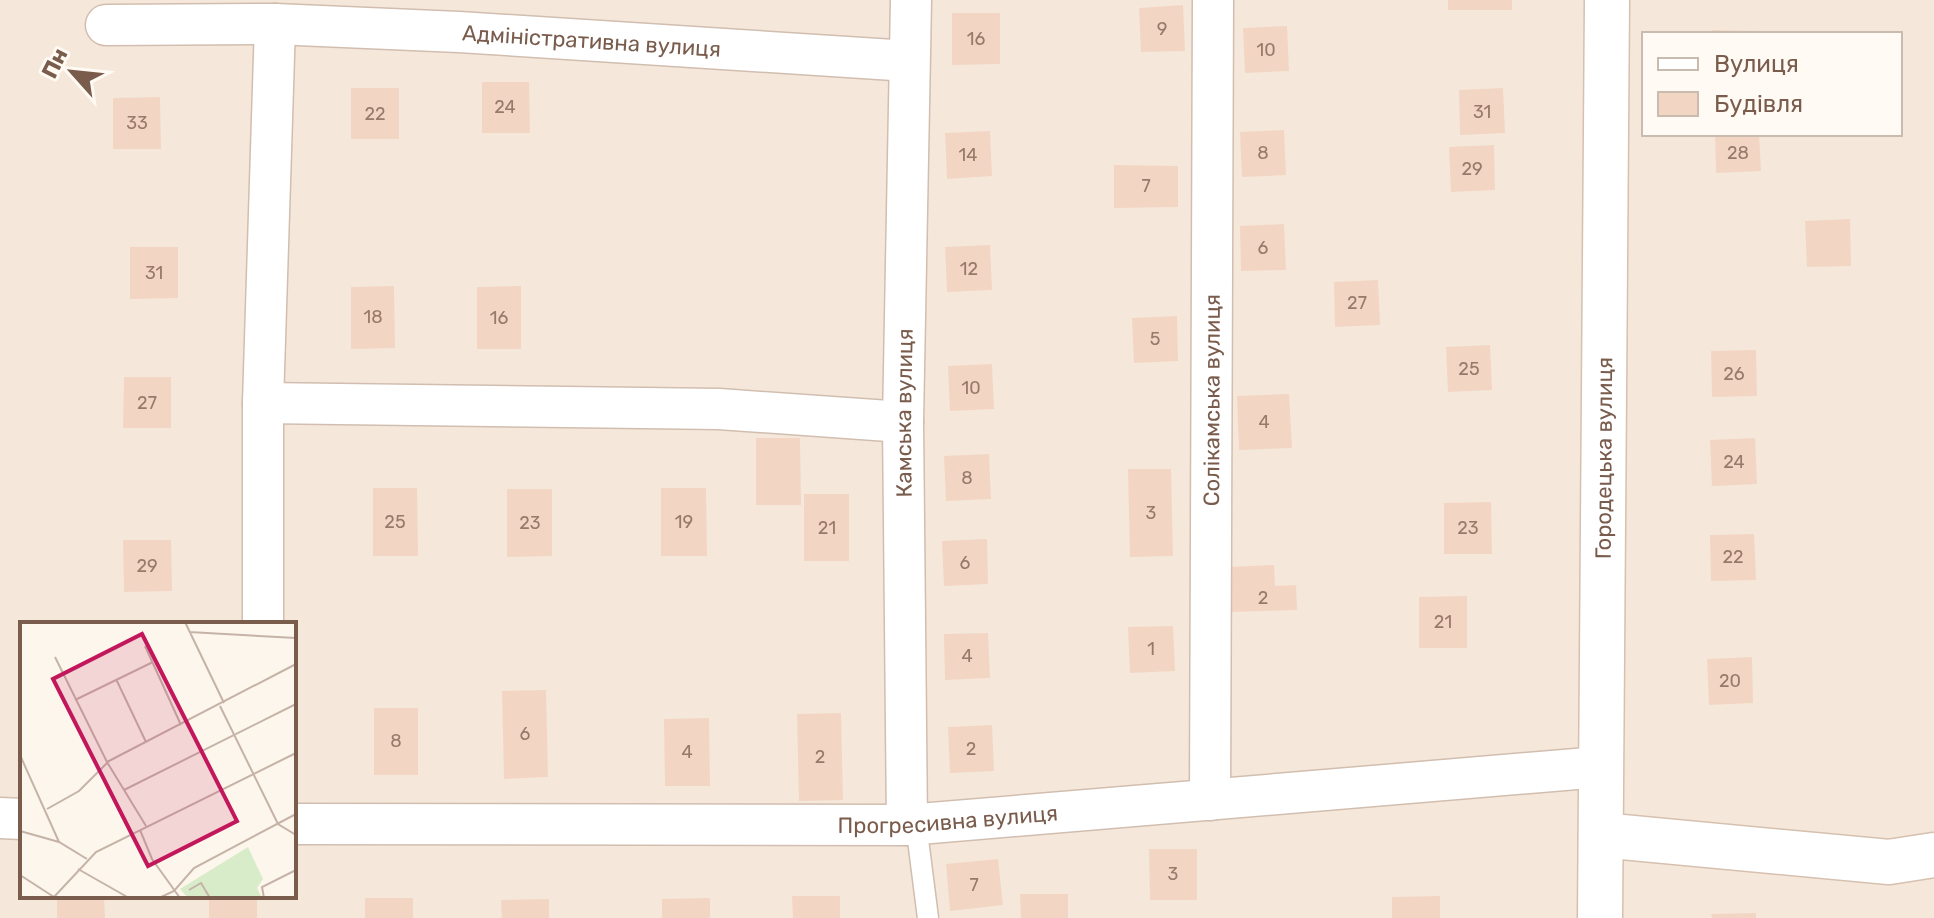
<svg xmlns="http://www.w3.org/2000/svg" width="1934" height="918" viewBox="0 0 1934 918" font-family="Rubik,sans-serif">
<style>
.residential{fill:#f5e8da;fill-rule:evenodd}
.building{fill:#f3d5c3}
.lines{fill:none;stroke-linecap:round;stroke-linejoin:round}
.lane-casing{stroke:#d1beb0;stroke-width:23}
.street-casing{stroke:#d1beb0;stroke-width:43}
.secondary-casing{stroke:#d6c0b0;stroke-width:47}
.lane{stroke:#fff;stroke-width:20}
.street{stroke:#fff;stroke-width:40}
.secondary{stroke:#fff;stroke-width:44}
.labels{text-anchor:middle;stroke-width:8;stroke-linejoin:round;paint-order:stroke}
.number-label{font-size:18px;fill:#987a6a}
.street-label{font-size:22px;fill:#7a5c4d;stroke:#fffaf3}
.inset-road{fill:none;stroke:#c5b3a7;stroke-width:2}
.view{fill:#c2185b;fill-opacity:0.15;stroke:#c2185b;stroke-width:4}
.inset-edge{fill:none;stroke:#7a5c4d;stroke-width:4}
</style>
<rect width="100%" height="100%" fill="#fdf6ec"/>
<path class="residential" d="M0,0H1934V918H0ZM1644,34H1900V134H1644ZM22,624H294V896H22Z"/>
<path class="building" d="M1448,0H1512V10H1448Z
M1183,5L1185,51L1141,52L1139,8Z
M952,13H1000V64L952,65Z
M1287,26L1289,71L1245,73L1243,28Z
M1712,30L1761,31L1760,34H1712Z
M482,82H529L530,133H482Z
M351,88H399V139H351Z
M1503,88L1505,133L1460,135L1459,90Z
M160,97L161,149H113V98Z
M1284,130L1286,175L1242,177L1240,132Z
M990,131L992,176L947,179L945,133Z
M1715,134H1759L1761,171L1716,173Z
M1494,145L1495,190L1451,192L1449,147Z
M1114,165L1178,166V207L1114,208Z
M1850,219L1851,266L1807,267L1805,221Z
M1284,224L1286,270L1241,271L1240,226Z
M990,245L992,290L947,292L945,247Z
M130,247H178V298L130,299Z
M1378,280L1380,325L1335,327L1334,282Z
M394,286L395,348L351,349V287Z
M521,286V349H477V287Z
M1177,316L1178,361L1134,363L1132,318Z
M1490,345L1492,390L1448,392L1446,347Z
M1756,350L1757,396L1712,397L1711,351Z
M992,364L994,409L950,411L948,366Z
M124,377H171V428H123Z
M1289,394L1292,448L1239,450L1237,396Z
M756,438H800L801,505H756Z
M1755,438L1757,484L1712,486L1710,440Z
M989,454L991,499L946,501L944,456Z
M1128,469H1171L1173,556L1130,557Z
M373,488H417L418,556H373Z
M661,488H706L707,556H661Z
M507,489H552V556L507,557Z
M804,494H849V561H804Z
M1491,502L1492,554H1444V503Z
M1754,534L1756,580L1711,581L1710,535Z
M987,539L988,584L944,586L942,541Z
M123,540H171L172,591L124,592Z
M1274,565L1275,586L1296,585L1297,610L1230,612L1229,567Z
M1467,596V648H1419V597Z
M1173,626L1175,671L1130,673L1128,627Z
M988,633L990,678L945,680L944,634Z
M1752,657L1753,703L1709,705L1707,659Z
M546,690L548,777L504,779L502,691Z
M374,708H418V775H374Z
M841,713L843,800L799,801L797,714Z
M709,718L710,786H665L664,719Z
M992,725L994,771L950,773L948,727Z
M1149,849H1197V900H1150Z
M998,859L1003,905L950,911L946,864Z
M1020,894H1068V918H1021Z
M57,896H104L105,918H57Z
M209,896H257V918H209Z
M792,896H840V918H793Z
M1440,896V918H1392V897Z
M365,898H413V918H365Z
M710,898V918H662V899Z
M549,899V918H502L501,900Z
M1756,913V918H1712L1711,914Z"/>
<g class="lines">
<defs>
<path id="lane" d="M916,824L928,918"/>
<g id="street">
<path id="s1" d="M106,25L275,24L459,32L909,61"/>
<path d="M263,403L719,409L903,422"/>
<path d="M263,624V403L275,24"/>
<path id="s2" d="M1210,800L1213,0"/>
<path d="M0,818L22,819"/>
<path id="s3" d="M294,824L907,825L1600,767"/>
<path id="s4" d="M907,825L903,422L911,0"/>
</g>
<g id="secondary">
<path d="M1601,835L1889,862L1934,855"/>
<path id="s5" d="M1600,918L1607,0"/>
</g>
</defs>
<use href="#lane" class="lane-casing"/>
<use href="#street" class="street-casing"/>
<use href="#secondary" class="secondary-casing"/>
<use href="#lane" class="lane"/>
<use href="#street" class="street"/>
<use href="#secondary" class="secondary"/>
</g>
<g class="labels">
<g class="number-label">
<text x="1162" y="35">9</text>
<text x="976" y="45">16</text>
<text x="1266" y="56">10</text>
<text x="505" y="113">24</text>
<text x="1482" y="118">31</text>
<text x="375" y="120">22</text>
<text x="137" y="129">33</text>
<text x="1263" y="159">8</text>
<text x="1738" y="159">28</text>
<text x="968" y="161">14</text>
<text x="1472" y="175">29</text>
<text x="1146" y="192">7</text>
<text x="1263" y="254">6</text>
<text x="969" y="275">12</text>
<text x="154" y="279">31</text>
<text x="1357" y="309">27</text>
<text x="373" y="323">18</text>
<text x="499" y="324">16</text>
<text x="1155" y="345">5</text>
<text x="1469" y="375">25</text>
<text x="1734" y="380">26</text>
<text x="971" y="394">10</text>
<text x="147" y="409">27</text>
<text x="1264" y="428">4</text>
<text x="1734" y="468">24</text>
<text x="967" y="484">8</text>
<text x="1151" y="519">3</text>
<text x="395" y="528">25</text>
<text x="684" y="528">19</text>
<text x="530" y="529">23</text>
<text x="827" y="534">21</text>
<text x="1468" y="534">23</text>
<text x="1733" y="563">22</text>
<text x="965" y="569">6</text>
<text x="147" y="572">29</text>
<text x="1263" y="604">2</text>
<text x="1443" y="628">21</text>
<text x="1151" y="655">1</text>
<text x="967" y="662">4</text>
<text x="1730" y="687">20</text>
<text x="525" y="740">6</text>
<text x="396" y="747">8</text>
<text x="971" y="755">2</text>
<text x="687" y="758">4</text>
<text x="820" y="763">2</text>
<text x="1173" y="880">3</text>
<text x="974" y="891">7</text>
</g>
<g class="street-label">
<text dy="8" stroke="none"><textPath href="#s1" startOffset="486">Адміністративна вулиця</textPath></text>
<text dy="8" stroke="none"><textPath href="#s2" startOffset="400">Солікамська вулиця</textPath></text>
<text dy="8" stroke="none"><textPath href="#s4" startOffset="412">Камська вулиця</textPath></text>
<text dy="8" stroke="none"><textPath href="#s5" startOffset="460">Городецька вулиця</textPath></text>
<text dy="8" stroke="none"><textPath href="#s3" startOffset="654">Прогресивна вулиця</textPath></text>
</g>
</g>
<g transform="translate(20 622)">
<rect width="276" height="276" fill="#fdf6ec"/>
<path d="M228,225L243,257L237,266L242,276H168L160,267Z" fill="#d8ecc9"/>
<path class="inset-road" d="M165,0L204,81M169,10L276,16M125,24L161,103M35,35L87,140L126,204M96,57L126,120M55,78L133,40M200,84L258,202L276,213M0,133L39,220M87,140L276,42M104,168L276,82M27,187L59,169L87,141M120,208L132,237L160,276M0,209L39,220L67,237M58,247L109,276M0,253L34,275M169,268L181,261L190,276M33,276L76,230L276,131M139,276L154,269L174,246L276,192M244,276L242,265L276,248"/>
<path class="view" d="M122,12L217,199L128,244L33,57Z"/>
<rect width="276" height="276" class="inset-edge"/>
</g>
<rect x="1642" y="32" width="260" height="104" fill="#fffaf3" stroke="#cabbb1" stroke-width="2"/>
<rect x="1658" y="58" width="40" height="12" fill="#ffffff" stroke="#cabbb1" stroke-width="2"/>
<text x="1714" y="72" font-size="24" fill="#7a5c4d">Вулиця</text>
<rect x="1658" y="92" width="40" height="24" fill="#f3d5c3" stroke="#cabbb1" stroke-width="2"/>
<text x="1714" y="112" font-size="24" fill="#7a5c4d">Будівля</text>
<g transform="translate(72 72) rotate(297)" stroke="#fffaf3" stroke-width="6" paint-order="stroke">
<path d="M0-6L14 30L0 20L-14 30Z" fill="#7a5c4d"/>
<text y="-12" font-size="22" font-weight="bold" text-anchor="middle" fill="#7a5c4d">Пн</text>
</g>
</svg>
